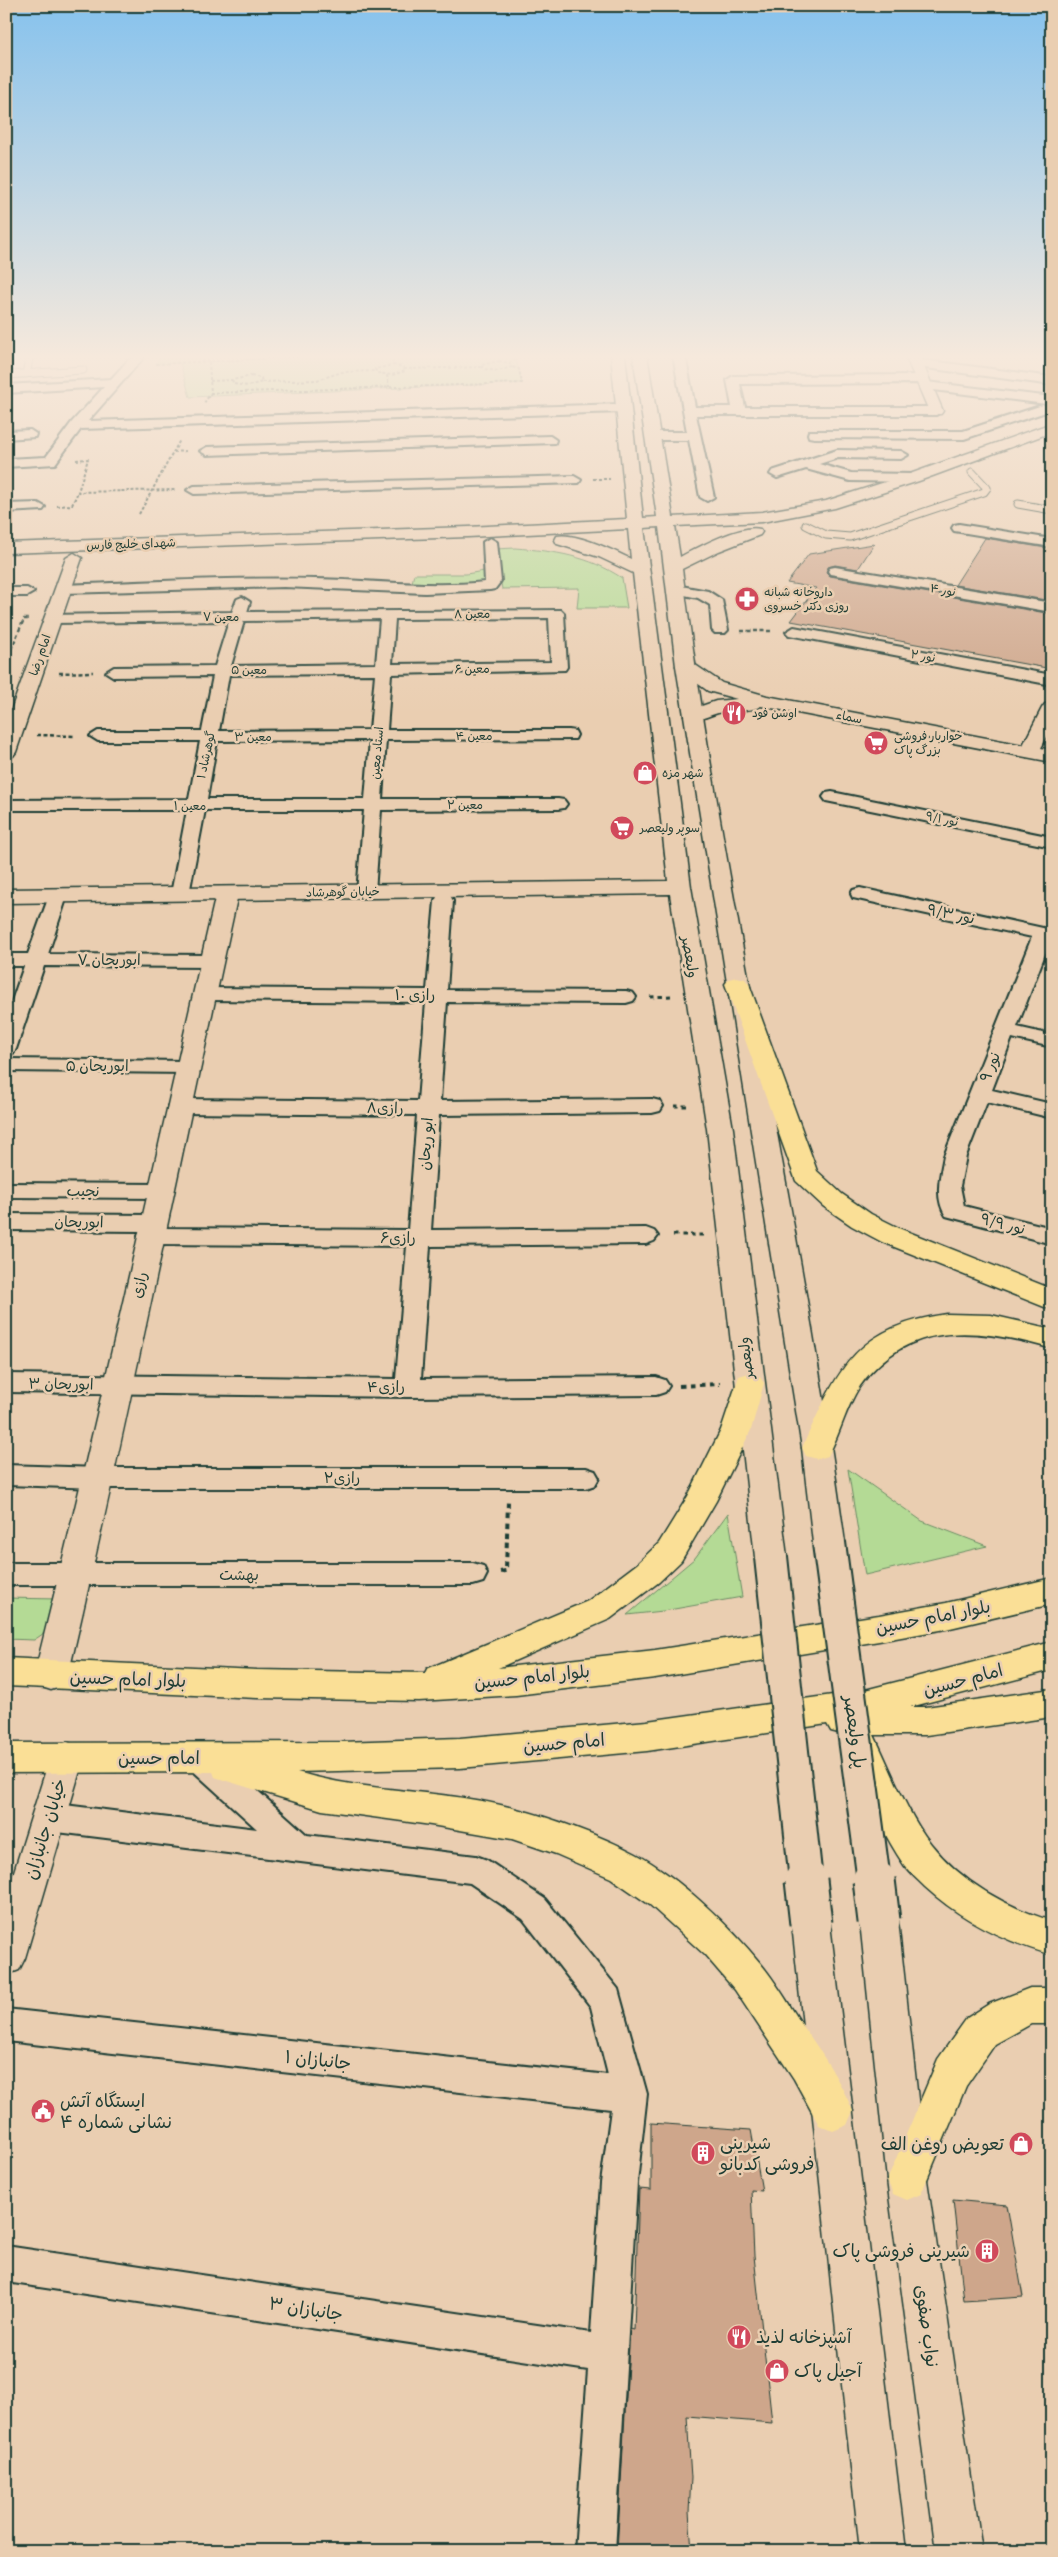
<svg xmlns="http://www.w3.org/2000/svg" width="1058" height="2557" viewBox="0 0 1058 2557" font-family="Delius,'Playpen Sans Arabic',sans-serif">
<style>
.green{fill:#b4da95;stroke:#6a8c64}
.building{fill:#cea68b;stroke:#1f3d34}
.lines{fill:none;stroke-linecap:round;stroke-linejoin:round}
.service-casing{stroke:#1f3d34;stroke-width:9}
.minor-casing{stroke:#1f3d34;stroke-width:4}
.tertiary-casing{stroke:#1f3d34;stroke-width:3}
.secondary-casing{stroke:#1f3d34;stroke-width:3}
.primary-casing{stroke:#1f3d34;stroke-width:3}
.path-far3{stroke:#1f3d34;stroke-width:2;stroke-dasharray:3 2;stroke-linecap:butt}
.path-far2{stroke:#1f3d34;stroke-width:2.5;stroke-dasharray:4 2.5;stroke-linecap:butt}
.path-far1{stroke:#1f3d34;stroke-width:3;stroke-dasharray:4.5 4;stroke-linecap:butt}
.path{stroke:#1f3d34;stroke-width:4;stroke-dasharray:5.5 4.5;stroke-linecap:butt}
.service{stroke:#eaceb1;stroke-width:7}
.minor{fill:#eaceb1;fill-rule:evenodd}
.tertiary{fill:#eaceb1;fill-rule:evenodd}
.secondary{fill:#eaceb1;fill-rule:evenodd}
.primary{fill:#fadf96;fill-rule:evenodd}
.secondary-bridge-far1-casing{stroke:#1f3d34;stroke-width:36;stroke-linecap:butt}
.secondary-bridge-casing{stroke:#1f3d34;stroke-width:45;stroke-linecap:butt}
.secondary-bridge-far1{stroke:#eaceb1;stroke-width:32}
.secondary-bridge{stroke:#eaceb1;stroke-width:41}
.labels{text-anchor:middle;stroke-width:5;stroke-linejoin:round;paint-order:stroke}
.far-street-label{font-size:12px;fill:#1f3d34;stroke:#eaceb1}
.far-poi-label{font-size:12px;fill:#1f3d34;stroke:#eaceb1;text-anchor:start}
.street-label{font-size:15px;fill:#1f3d34;stroke:#eaceb1}
.near-street-label{font-size:18px;fill:#1f3d34;stroke:#eaceb1}
.near-poi-label{font-size:18px;fill:#1f3d34;stroke:#eaceb1;text-anchor:start}
</style>
<rect width="100%" height="100%" fill="#eaceb1"/>
<filter id="ink" filterUnits="userSpaceOnUse"><feTurbulence type="fractalNoise" baseFrequency=".02" numOctaves="2"/><feDisplacementMap in="SourceGraphic" scale="10" xChannelSelector="R" yChannelSelector="G"/><feConvolveMatrix kernelMatrix="1 2 1 2 8 2 1 2 1" color-interpolation-filters="sRGB"/></filter>
<g filter="url(#ink)">
<path class="green" d="M162,355H207L203,362L338,355H515L522,383L190,397L180,363L156,364Z
M515,548C554,551 589,556 622,578L627,608H577L579,588L502,589L495,549Z
M484,571V585L411,587L414,574H466Z
M848,1469L922,1521L987,1546L865,1575Z
M728,1513L742,1597L663,1611L627,1615L695,1558Z
M6,1598L57,1599L53,1627L34,1640L6,1639Z"/>
<path class="building" d="M985,538L1052,549V601L955,585Z
M874,544L858,569L835,565L828,567L826,572L830,576L1052,614V669L791,621L816,588L787,583L809,554Z
M651,2123L751,2130L762,2191L751,2190L754,2256L772,2423L687,2416L691,2478L689,2512L692,2551H617L630,2329L634,2330L639,2189L651,2190Z
M953,2200L1007,2205L1023,2297L964,2301Z"/>
<g class="lines">
<defs>
<path id="service" d="M26,374L30,355
M6,375L83,370
M1018,504L1052,510
M806,525L826,535L850,537L984,492L987,488L972,472"/>
<path id="minor" d="M133,355H146L88,421L623,404L629,408L623,412L81,429L55,464L6,467V459L46,457L72,422L104,387L6,393V385L111,379Z
M673,355H685L695,407H732L727,380L733,376L923,375L929,379L927,382L1052,397V410L964,439L814,438L809,437L808,434L809,431H963L1046,404L925,389L921,388L920,383L740,384L745,407H936L942,411L936,415H696L714,497L707,501L700,497L689,440H652L646,436L652,432H687Z
M915,359L1052,377V385L911,366L909,363Z
M30,430L36,434L35,437L6,439V431Z
M550,436L556,440L555,443L207,455L200,451L207,447Z
M837,450L901,451L908,455L901,459L838,458L819,464L851,473L913,474L920,478L913,482L850,481L806,469L777,478L770,474L772,471Z
M574,476L581,480L579,483L194,494L187,490L194,486Z
M38,503L45,507L43,510L6,512V504Z
M959,524L1052,539V547L954,531L952,528L954,525Z
M490,538L497,542L501,581L495,589L490,590L425,593L284,587L64,593L57,589L64,585C147,582 231,577 315,579C372,580 428,588 485,582L483,542Z
M835,567L1052,603V612L830,574L828,571L830,568Z
M676,585L708,591L722,600L728,630L725,633H715L712,630L710,605L698,598L671,592L669,589Z
M6,588H27L34,592L27,596H6Z
M242,597L250,602L247,612L561,610L564,613L567,667L565,670L391,674L387,730H569L575,731L577,735L575,739L386,740L382,799H558L564,800L567,804L564,808L558,809L381,810L375,892L373,896H359L357,892L364,810H205L189,894L187,898H173L171,894L187,810H6V800L189,799L200,741H98L90,736L98,731H202L213,676L114,677L106,672L114,667L215,666L229,621L53,623L48,621L45,618L48,615L232,612L237,599ZM549,618L551,662L392,664L395,619ZM380,619L376,664L231,666L244,621ZM375,674L370,730L219,731L229,675ZM370,740L365,799H207L217,741Z
M794,627L1052,675V685L789,635L786,632Z
M832,792L1052,837V847L826,801L823,797L826,793Z
M860,888L1052,930V942L1050,941L1017,1027L1052,1035V1047L1012,1038L992,1090L1052,1104V1118L987,1102L966,1156L960,1186L964,1206L1052,1228V1244L946,1216C934,1198 940,1176 944,1156L1032,937L853,898L851,894L853,890Z
M58,890L65,892L67,896L48,954L212,955L219,957L222,961L219,965L212,967L44,966L16,1049L13,1053L6,1055V1018L24,966H6V954H28L49,896L51,892Z
M444,895L451,897L453,901L447,990L626,991L633,993L636,997L633,1001L626,1003L447,1002L440,1101L652,1099L660,1101L663,1106L660,1111L652,1113L439,1115L431,1230L646,1228L654,1231L658,1236L654,1241L646,1244L430,1246L421,1379L656,1377L665,1380L669,1386L665,1392L656,1395L408,1397L6,1392V1374L396,1379L407,1246L150,1244L142,1241L138,1236L142,1231L6,1230V1214L153,1215L161,1218L165,1223L161,1228L408,1230L417,1115L179,1113L171,1111L168,1106L171,1101L179,1099L418,1101L426,1002L204,1000L197,998L194,994L197,990L204,988L427,990L435,901L437,897Z
M6,1059L188,1061L195,1063L199,1067L195,1071L188,1073L6,1071Z
M6,1183L160,1184L168,1186L171,1191L168,1196L160,1198L6,1197Z
M6,1465L99,1468H586L595,1471L599,1478L595,1485L586,1488H99L6,1485Z
M6,1563H473L483,1566L487,1574L483,1582L473,1585H6Z
M201,1746L212,1750L307,1835L476,1856L487,1860L545,1899L618,1989L647,2094L637,2183L615,2551H575L588,2370L6,2282V2246L591,2333L601,2183L611,2109L6,2041V2009L608,2075L591,2007L523,1919L470,1883L49,1831L38,1827L34,1817L38,1807L49,1803L257,1829L190,1768L186,1759L190,1750Z"/>
<path id="tertiary" d="M905,355H919L943,411L941,414H931L929,411Z
M74,553L82,558L16,752L13,756L6,758V724L66,558Z
M685,660L691,662L722,683L767,696L1023,745L1042,708L1045,704L1052,702V727L1041,748L1052,750V762L761,706C749,713 731,709 718,713C707,716 699,722 687,719L684,715L687,711L716,701L737,699L708,691L679,670L676,666L679,662Z
M227,887L235,889L238,894C181,1155 129,1416 68,1676L63,1686L51,1690L39,1686L34,1676C99,1416 156,1155 216,894L219,889Z
M67,1742L79,1746L84,1757L25,1958L19,1970L6,1975V1897L50,1757L55,1746Z"/>
<path id="secondary" d="M611,355H625L643,518L657,517L633,355H647L673,517L762,512L826,501L907,475L1052,423V432L919,481L835,508L762,522L675,526L680,557C697,548 741,524 760,529L762,532L760,535L719,551L682,569C724,896 801,1217 845,1543L840,1552L829,1555L818,1552L813,1543L802,1448L676,666L659,527L644,528L691,887L733,1129L787,1557L782,1566L771,1569L760,1566L755,1557L707,1129L670,894L6,903V889L668,881L633,573L599,557L557,544L555,540L557,536C575,532 615,551 631,559L628,529L468,537L6,553V543L468,527L627,519Z
M879,1904L892,1909L898,1921L927,2180L982,2551H936L887,2180L860,1921L866,1909Z
M811,1907L824,1912L830,1924L906,2551H860L792,1924L798,1912Z"/>
<path id="primary" d="M737,977L745,979L749,984L817,1171L842,1194L871,1214L901,1229L1052,1289V1310L882,1242L852,1226L823,1206L796,1181L725,984L729,979Z
M947,1314L991,1315L1052,1329V1349C981,1328 909,1318 860,1386C846,1407 840,1434 828,1456L817,1459L806,1456L802,1448C838,1370 854,1327 947,1314Z
M749,1373L759,1376L764,1383L751,1430L716,1501L681,1561L659,1582L610,1619L498,1668L655,1650L879,1615L946,1603L1052,1578V1604L946,1629L879,1641L655,1678L516,1695L419,1701L257,1698L6,1686V1658L257,1670L425,1673L427,1669L588,1601L637,1564L659,1543L688,1496L721,1430L739,1376Z
M1052,1642V1670L910,1707H926L1052,1689V1717L926,1735H874C892,1772 906,1812 931,1844C961,1882 1006,1907 1052,1921V1955C1004,1941 962,1921 925,1887C918,1880 910,1873 904,1865C878,1827 862,1783 843,1741L846,1735L831,1731L827,1724L647,1751L460,1768L297,1772C366,1793 442,1789 513,1808C552,1818 600,1835 636,1854C679,1877 731,1927 761,1964C775,1981 787,2001 799,2020C819,2049 839,2078 853,2111L847,2125L833,2131L819,2125L794,2079L735,1990L705,1955L650,1905L611,1878L556,1854L512,1839L431,1825L322,1810L227,1781L215,1777L213,1772L6,1773V1743L341,1742L460,1738L647,1721L861,1691Z
M1030,1988H1052V2024H1031L995,2044L966,2086L921,2194L907,2200L893,2194L887,2180L938,2059L967,2018L989,2004Z"/>
</defs>
<use href="#service" class="service-casing"/>
<use href="#minor" class="minor-casing"/>
<use href="#tertiary" class="tertiary-casing"/>
<use href="#secondary" class="secondary-casing"/>
<use href="#primary" class="primary-casing"/>
<path class="path-far3" d="M392,355L393,365
M499,361L509,363L512,367L498,371L484,369L481,365Z
M209,362L211,393L522,383L519,369L512,367
M509,363L515,360L514,355
M156,364L338,355
M393,365L403,367L405,371L392,375L377,373L375,369Z
M404,369L482,367
M387,375L389,387
M251,376L261,378L262,382L248,386L234,384L232,380Z
M210,381L232,380
M262,382L317,380L342,372L376,371
M204,403L211,393
M173,452L186,451
M76,460L88,459L78,492L175,490
M593,479H610
M57,506L72,505L78,492
M139,514L180,440"/>
<path class="path-far2" d="M741,631H772
M6,648H11
M6,661L24,619H28
M59,673L93,672
M37,735L76,736"/>
<path class="path-far1" d="M650,997L671,996
M674,1106H688
M673,1235H704"/>
<path class="path" d="M679,1386L720,1384
M500,1572L506,1571L508,1501"/>
<use href="#service" class="service"/>
<use href="#minor" class="minor"/>
<use href="#tertiary" class="tertiary"/>
<use href="#secondary" class="secondary"/>
<use href="#primary" class="primary"/>
<defs>
<path id="secondary-bridge-far1" d="M829,1543L874,1881
M771,1557L806,1881"/>
<path id="secondary-bridge" d="M806,1880L811,1924
M874,1880L879,1921"/>
</defs>
<use href="#secondary-bridge-far1" class="secondary-bridge-far1-casing"/>
<use href="#secondary-bridge" class="secondary-bridge-casing"/>
<use href="#secondary-bridge-far1" class="secondary-bridge-far1"/>
<use href="#secondary-bridge" class="secondary-bridge"/>
</g>
</g>
<linearGradient id="sky" x2="0" y2="1"><stop stop-color="#86c2ed"/><stop offset="0.5" stop-color="#f6e9dc"/><stop offset="1" stop-color="#f6e9dc" stop-opacity="0"/></linearGradient>
<rect width="1058" height="713" fill="url(#sky)"/>
<defs>
<symbol id="pharmacy-disc" viewBox="-11 -11 22 22"><circle r="9.5" fill="#d1495b" stroke="#eaceb1"/><path d="M-2-6h4v4h4v4h-4v4h-4v-4h-4v-4h4Z" fill="#fff"/></symbol>
<symbol id="restaurant-disc" viewBox="-11 -11 22 22"><circle r="9.5" fill="#d1495b" stroke="#eaceb1"/><path d="M-5-6h1v4h1v-4h1v4h1v-4h1v5L-1.5 .5V6h-2V.5L-5-1ZM5-6V6H3V1.5H1.5Q1.5-4 5-6Z" fill="#fff"/></symbol>
<symbol id="supermarket-disc" viewBox="-11 -11 22 22"><circle r="9.5" fill="#d1495b" stroke="#eaceb1"/><path d="M-6-5.5h2.5l.6 2H6L4.5 2H-2.5L-4.4-4H-6ZM-1.5 3.2a1.3 1.3 0 1 0 .1 0ZM3 3.2a1.3 1.3 0 1 0 .1 0Z" fill="#fff"/></symbol>
<symbol id="shop-disc" viewBox="-11 -11 22 22"><circle r="9.5" fill="#d1495b" stroke="#eaceb1"/><path d="M-5-2.5h2.3a2.7 3.5 0 0 1 5.4 0H5L5.5 6h-11ZM-1.5-2.5h3a1.5 2.3 0 0 0-3 0Z" fill="#fff"/></symbol>
<symbol id="civic-disc" viewBox="-11 -11 22 22"><circle r="9.5" fill="#d1495b" stroke="#eaceb1"/><path d="M-.6-6.5H3V-4.5H.6V-3L4-1V1h2V6H-6V1h2V-1L-.6-3ZM-1.2 2.5V6h2.4V2.5Z" fill="#fff"/></symbol>
<symbol id="building-disc" viewBox="-11 -11 22 22"><circle r="9.5" fill="#d1495b" stroke="#eaceb1"/><path d="M-4-6H4V6H1V3H-1V6H-4ZM-2.5-4.3h1.7v1.8h-1.7ZM.8-4.3h1.7v1.8H.8ZM-2.5-1h1.7V.8h-1.7ZM.8-1h1.7V.8H.8Z" fill="#fff"/></symbol>
</defs>
<g fill-rule="evenodd">
<use href="#pharmacy-disc" x="733" y="585" width="28" height="28"/>
<use href="#restaurant-disc" x="720" y="699" width="28" height="28"/>
<use href="#supermarket-disc" x="862" y="729" width="28" height="28"/>
<use href="#shop-disc" x="631" y="759" width="28" height="28"/>
<use href="#supermarket-disc" x="608" y="814" width="28" height="28"/>
<use href="#civic-disc" x="29" y="2097" width="28" height="28"/>
<use href="#shop-disc" x="1007" y="2130" width="28" height="28"/>
<use href="#building-disc" x="689" y="2139" width="28" height="28"/>
<use href="#building-disc" x="973" y="2237" width="28" height="28"/>
<use href="#restaurant-disc" x="725" y="2323" width="28" height="28"/>
<use href="#shop-disc" x="763" y="2357" width="28" height="28"/>
</g>
<g class="labels">
<g class="far-street-label">
<text transform="translate(131 544) rotate(-2)" y="4">شهدای خلیج فارس</text>
<text transform="translate(943 590) rotate(10)" y="4">نور ۴</text>
<text transform="translate(472 614) rotate(-1)" y="4">معین ۸</text>
<text x="221" y="621">معین ۷</text>
<text transform="translate(40 655) rotate(-71)" y="4">امام رضا</text>
<text transform="translate(923 656) rotate(10)" y="4">نور ۲</text>
<text transform="translate(472 669) rotate(-1)" y="4">معین ۶</text>
<text x="249" y="674">معین ۵</text>
<text transform="translate(849 717) rotate(11)" y="4">سماء</text>
<text x="474" y="740">معین ۴</text>
<text x="253" y="741">معین ۳</text>
<text transform="translate(377 753) rotate(-85)" y="4">استاد معین</text>
<text transform="translate(206 755) rotate(-78)" y="4">گوهرشاد ۱</text>
<text x="465" y="809">معین ۲</text>
<text x="190" y="810">معین ۱</text>
<text transform="translate(942 819) rotate(12)" y="4">نور ۹/۱</text>
<text transform="translate(343 892) rotate(-1)" y="4">خیابان گوهرشاد</text>
</g>
<g class="far-poi-label">
<text x="764" y="596">داروخانه شبانه<tspan x="764" dy="14">روزی دکتر خسروی</tspan></text>
<text x="752" y="717">اوشن فود</text>
<text x="894" y="740">خواربار فروشی<tspan x="894" dy="14">بزرگ پاک</tspan></text>
<text x="662" y="777">شهر مزه</text>
<text x="640" y="832">سوپر ولیعصر</text>
</g>
<g class="street-label">
<text transform="translate(951 914) rotate(12)" y="5">نور ۹/۳</text>
<text transform="translate(690 957) rotate(81)" y="5">ولیعصر</text>
<text x="109" y="965">ابوریحان ۷</text>
<text x="415" y="1000">رازی ۱۰</text>
<text x="97" y="1071">ابوریحان ۵</text>
<text transform="translate(990 1067) rotate(-68)" y="5">نور ۹</text>
<text transform="translate(385 1108) rotate(1)" y="5">رازی۸</text>
<text transform="translate(426 1144) rotate(-86)" y="5">ابو ریحان</text>
<text transform="translate(83 1191) rotate(1)" y="5">نجیب</text>
<text transform="translate(79 1222) rotate(1)" y="5">ابوریحان</text>
<text transform="translate(1003 1224) rotate(14)" y="5">نور ۹/۹</text>
<text x="398" y="1243">رازی۶</text>
<text transform="translate(139 1285) rotate(-77)" y="5">رازی</text>
<text transform="translate(746 1358) rotate(-97)" y="5">ولیعصر</text>
<text transform="translate(61 1384) rotate(1)" y="5">ابوریحان ۳</text>
<text x="386" y="1392">رازی۴</text>
<text x="342" y="1483">رازی۲</text>
<text x="239" y="1580">بهشت</text>
</g>
<g class="near-street-label">
<text transform="translate(933 1617) rotate(-11)" y="6">بلوار امام حسین</text>
<text transform="translate(532 1677) rotate(-6)" y="6">بلوار امام حسین</text>
<text transform="translate(128 1679) rotate(2)" y="6">بلوار امام حسین</text>
<text transform="translate(963 1680) rotate(-15)" y="6">امام حسین</text>
<text transform="translate(855 1732) rotate(82)" y="6">پل ولیعصر</text>
<text transform="translate(564 1743) rotate(-5)" y="6">امام حسین</text>
<text x="159" y="1764">امام حسین</text>
<text transform="translate(45 1829) rotate(-73)" y="6">خیابان جانبازان</text>
<text transform="translate(318 2060) rotate(6)" y="6">جانبازان ۱</text>
<text transform="translate(306 2309) rotate(9)" y="6">جانبازان ۳</text>
<text transform="translate(927 2326) rotate(82)" y="6">نواب صفوی</text>
</g>
<g class="near-poi-label">
<text x="60" y="2107">ایستگاه آتش<tspan x="60" dy="21">نشانی شماره ۴</tspan></text>
<text x="720" y="2149">شیرینی<tspan x="720" dy="21">فروشی کدبانو</tspan></text>
<text x="1004" y="2150" text-anchor="end">تعویض روغن الف</text>
<text x="970" y="2257" text-anchor="end">شیرینی فروشی پاک</text>
<text x="756" y="2343">آشپزخانه لذیذ</text>
<text x="794" y="2377">آجیل پاک</text>
</g>
</g>
<rect width="1058" height="2557" fill="none" stroke="#eaceb1" stroke-width="25"/>
<rect x="12" y="12" width="1033" height="2532" fill="none" stroke="#1f3d34" stroke-width="2" filter="url(#ink)"/>
</svg>
